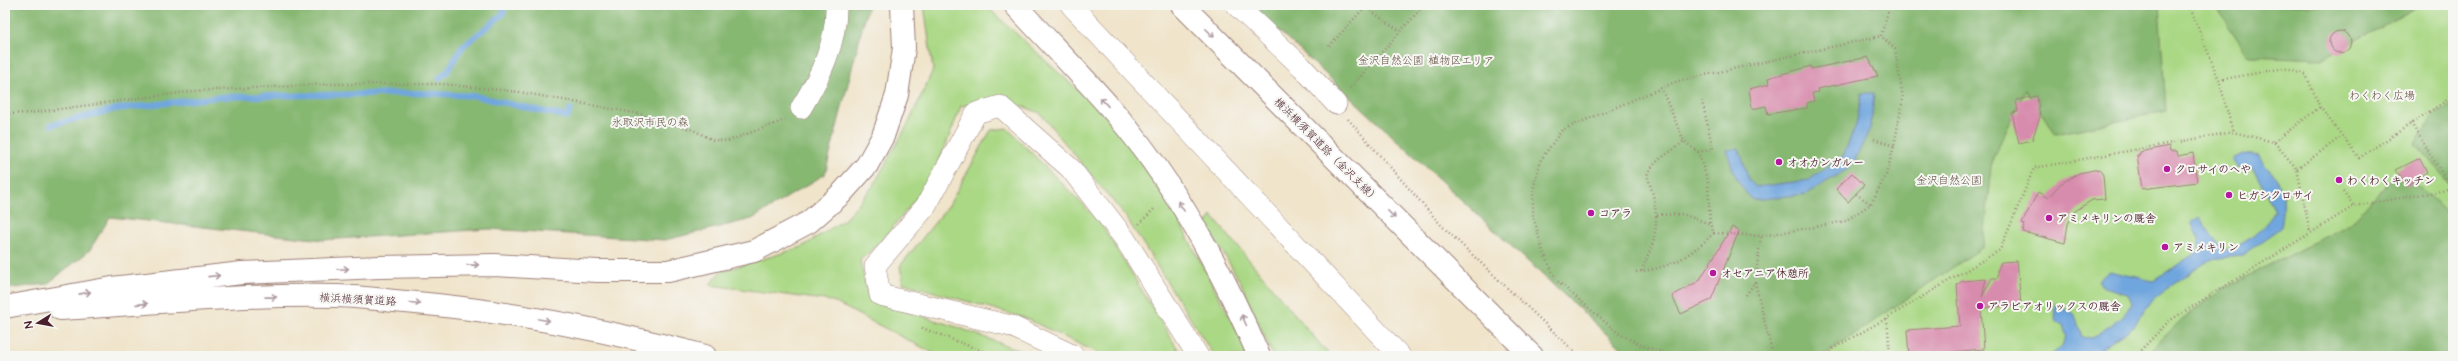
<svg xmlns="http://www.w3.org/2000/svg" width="2458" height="361" viewBox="0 0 2458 361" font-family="'Architects Daughter','Klee One',sans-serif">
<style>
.green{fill:#aad885;stroke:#7a7c58}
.forest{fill:#87b872;stroke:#686c4e}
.water{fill:#70a6de;stroke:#5d6284}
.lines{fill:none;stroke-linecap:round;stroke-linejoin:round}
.stream{stroke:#70a6de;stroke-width:6}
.building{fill:#d88cad}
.minor-casing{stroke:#9d827a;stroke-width:22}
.highway-casing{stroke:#9d827a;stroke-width:24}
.path{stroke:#9d827a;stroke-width:2.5;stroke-dasharray:1 3;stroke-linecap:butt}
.minor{stroke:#fff;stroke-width:21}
.highway{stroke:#fff;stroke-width:22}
.oneway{stroke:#ae9aa0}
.poi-dot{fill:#b5179e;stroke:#f6f6f2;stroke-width:1.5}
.labels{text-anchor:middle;stroke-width:4;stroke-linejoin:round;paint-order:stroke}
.park-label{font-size:11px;fill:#624d42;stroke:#f6f6f2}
.street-label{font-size:11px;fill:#4a1f2b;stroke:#f6f6f2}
.poi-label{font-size:11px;font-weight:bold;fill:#4a1f2b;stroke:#f6f6f2;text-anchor:start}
</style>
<rect width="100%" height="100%" fill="#f6f6f2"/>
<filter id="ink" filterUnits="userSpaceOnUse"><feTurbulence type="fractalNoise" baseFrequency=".025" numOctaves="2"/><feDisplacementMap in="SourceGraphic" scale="8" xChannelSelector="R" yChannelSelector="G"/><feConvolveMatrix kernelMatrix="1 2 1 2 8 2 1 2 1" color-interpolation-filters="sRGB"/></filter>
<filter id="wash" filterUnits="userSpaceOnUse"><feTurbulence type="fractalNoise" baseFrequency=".012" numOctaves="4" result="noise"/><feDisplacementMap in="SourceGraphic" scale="16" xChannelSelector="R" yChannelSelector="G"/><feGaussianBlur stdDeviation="0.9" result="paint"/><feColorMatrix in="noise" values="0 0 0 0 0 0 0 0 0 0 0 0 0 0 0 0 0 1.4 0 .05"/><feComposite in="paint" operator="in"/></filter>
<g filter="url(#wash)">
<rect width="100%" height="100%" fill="#f0e4ca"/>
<path class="green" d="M924,5H985L1120,129L1171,206L1242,340L1247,356H1214L1126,217L1040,113L1006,100L961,106L933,178L878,245L860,260L869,300L957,327L1034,356H939L832,301L710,285L720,272L802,247L845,219L873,186L909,122L933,70Z
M1260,5H2453V356H1630Z
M1007,128L1100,222L1182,356H1104L1025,318L903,283L900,266L949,205L991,130Z
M1212,216L1330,356H1273L1241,283L1206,224Z"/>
<path class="forest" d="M5,5H868L825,174L752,219L665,240L489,229L323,240L110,217L89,251L47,284L5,289Z
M1251,5H2159L2166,111L2056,134L2025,90L1993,158L1983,247L1822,356H1630Z
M2214,5H2421L2321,59L2249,56Z
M2453,103V187L2415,144L2434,115Z
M2401,169L2453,219V356H2145L2182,319L2223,289L2350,224Z"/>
<path class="water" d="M1862,93H1874L1871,126L1855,160L1848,169L1806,194L1753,200C1738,186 1732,170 1727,150L1739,148L1749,180L1756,187L1809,180L1843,156L1856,125Z
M2244,154L2259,156C2282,188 2287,187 2281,228L2241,256L2211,259L2156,296L2134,326L2091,356H2049L2061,348L2066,336L2063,326L2055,320L2056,304L2075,315L2082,337L2090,339L2123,317L2132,302L2129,295L2102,286L2098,280L2110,271L2153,281L2200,250V240L2191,223L2199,217L2217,243L2225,250C2246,245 2264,229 2275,211L2253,168H2238L2231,159Z"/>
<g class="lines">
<path class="stream" d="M439,78L447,72L462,47L503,14L504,5
M51,125L116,109L219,97L420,93L475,96L568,117L570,109"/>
</g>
<g id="blocks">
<path class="building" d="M2329 42a11 11 0 1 1 22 0a11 11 0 1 1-22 0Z
M1868,57L1878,76L1817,89L1818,92L1812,93L1814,101L1807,103V108L1768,114L1766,106L1752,109L1749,89L1769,84L1768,78L1811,66V69Z
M2037,96L2040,117L2032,140L2019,143L2012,113L2018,112L2016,100Z
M2169,146L2170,151H2177L2178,156L2193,153L2197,182L2142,189L2137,155H2140V152Z
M2420,158L2427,172L2406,186L2396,170Z
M2099,169L2103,175L2105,199L2092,200L2075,211L2068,224L2065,243L2023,232L2025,224L2022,223L2038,192L2048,198L2060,184L2079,173Z
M1852,173L1864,185L1848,202L1836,189Z
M1732,227L1739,231L1711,300L1681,314L1672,296L1699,281Z
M2017,261L2021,305L1981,308L1984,349L1940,353V356H1909L1907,330L1960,326L1957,285L1962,281L1986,279L1982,297L1992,278H1998V269L2001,262Z"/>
</g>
</g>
<g filter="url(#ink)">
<use href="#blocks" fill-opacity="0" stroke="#9d827a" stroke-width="1"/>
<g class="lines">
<defs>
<path id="minor" d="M1071,5L1400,356
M1236,5L1302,67L1336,104
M801,108C820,77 837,43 836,5
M1074,356L1011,326L880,295L875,266L926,206L976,113L1000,106L1071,169L1125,239L1198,356"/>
<path id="highway" d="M1015,5C1048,41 1082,75 1114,112C1176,184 1222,270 1259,356
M1182,5L1532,356
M5,307L112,288L242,273L379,267L495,265L597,271H668L754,251L809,222L841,194L867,165L883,136L897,95L904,48L902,5
M60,309C152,303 245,294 338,296C361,297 384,300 406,302C508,311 607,330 705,356"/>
</defs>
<use href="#minor" class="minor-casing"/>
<use href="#highway" class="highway-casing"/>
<path class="path" d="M2189,5L2219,80L2233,132
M1329,46L1365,7L1400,31
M2219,80L2284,68L2306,75L2320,107L2359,158L2453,96
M1350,88L1424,5
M5,114L30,113L194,91L333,84H442L519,92L640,114L693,130L713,140L728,141L785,120
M1348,119L1441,225L1579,356
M2411,123L2451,188
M1874,139L1894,146
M2274,142L2320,107
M1698,152L1713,149L1702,101
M2297,169L2342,136
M2343,191L2354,206
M1856,194L1871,204
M1657,215L1682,214L1710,224
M1139,224L1154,209
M1714,233L1761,236L1814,227L1845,221L1871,204L1886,175L1894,146L1903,98L1895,49L1881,36L1890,5
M1642,271C1645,262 1649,254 1652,245C1660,220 1655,198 1647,175C1654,159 1671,153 1684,141
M1636,272C1673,267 1687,258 1714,233L1710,224L1708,181L1698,152L1684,141L1661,88
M1755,282L1773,356
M1746,295L1755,282L1761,236
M922,328L995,356
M1675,356L1643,346L1618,333L1556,280L1542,249L1533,215V190L1540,161L1562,130L1678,81L1881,36
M1829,356L1832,349L1887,318
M1890,356L1887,318L2000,250L2034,168L2233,132L2274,142L2297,169L2310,232
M2135,356L2169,321L2354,206L2453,189"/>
<use href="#minor" class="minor"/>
<use href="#highway" class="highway"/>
</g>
<defs><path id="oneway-shaft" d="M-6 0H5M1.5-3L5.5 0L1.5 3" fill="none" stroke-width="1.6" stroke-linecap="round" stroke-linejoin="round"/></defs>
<g class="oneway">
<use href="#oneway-shaft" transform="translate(1210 33) rotate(45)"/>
<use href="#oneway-shaft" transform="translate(1104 102) rotate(-133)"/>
<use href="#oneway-shaft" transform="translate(1181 206) rotate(-122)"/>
<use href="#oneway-shaft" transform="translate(1391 214) rotate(45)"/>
<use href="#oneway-shaft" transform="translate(473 265) rotate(-1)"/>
<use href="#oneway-shaft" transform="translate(343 269) rotate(-3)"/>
<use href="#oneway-shaft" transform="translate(214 276) rotate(-6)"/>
<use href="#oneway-shaft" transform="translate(85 293) rotate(-11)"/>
<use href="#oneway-shaft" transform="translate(271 297) rotate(-1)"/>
<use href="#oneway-shaft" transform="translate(415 303) rotate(5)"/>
<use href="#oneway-shaft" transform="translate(142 304) rotate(-4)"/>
<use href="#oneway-shaft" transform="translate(544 320) rotate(9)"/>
<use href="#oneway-shaft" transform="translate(1244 320) rotate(-114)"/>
</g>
</g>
<g class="poi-dot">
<circle cx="1779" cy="162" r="4"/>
<circle cx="2167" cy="169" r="4"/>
<circle cx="2339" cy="180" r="4"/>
<circle cx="2229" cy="195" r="4"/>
<circle cx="1591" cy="213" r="4"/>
<circle cx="2049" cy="218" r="4"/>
<circle cx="2165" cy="247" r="4"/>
<circle cx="1713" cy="273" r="4"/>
<circle cx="1980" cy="306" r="4"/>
</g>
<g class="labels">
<g class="park-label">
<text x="1426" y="64">金沢自然公園 植物区エリア</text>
<text x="2382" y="99">わくわく広場</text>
<text x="650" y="126">氷取沢市民の森</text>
<text x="1949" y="184">金沢自然公園</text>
</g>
<g class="street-label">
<text transform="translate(1327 150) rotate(45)" y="4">横浜横須賀道路（金沢支線）</text>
<text transform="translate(358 299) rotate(3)" y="4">横浜横須賀道路</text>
</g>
<g class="poi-label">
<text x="1787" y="166">オオカンガルー</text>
<text x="2175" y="173">クロサイのへや</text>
<text x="2347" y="184">わくわくキッチン</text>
<text x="2237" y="199">ヒガシクロサイ</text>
<text x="1599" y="217">コアラ</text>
<text x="2057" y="222">アミメキリンの厩舎</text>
<text x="2173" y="251">アミメキリン</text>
<text x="1721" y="277">オセアニア休憩所</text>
<text x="1988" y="310">アラビアオリックスの厩舎</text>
</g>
</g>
<rect width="2458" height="361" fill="none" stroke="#f6f6f2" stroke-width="20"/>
<g transform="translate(38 323) rotate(259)" stroke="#f6f6f2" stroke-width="3" paint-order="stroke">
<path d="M0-3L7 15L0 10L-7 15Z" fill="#4a1f2b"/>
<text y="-6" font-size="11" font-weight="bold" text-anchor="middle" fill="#4a1f2b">N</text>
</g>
</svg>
